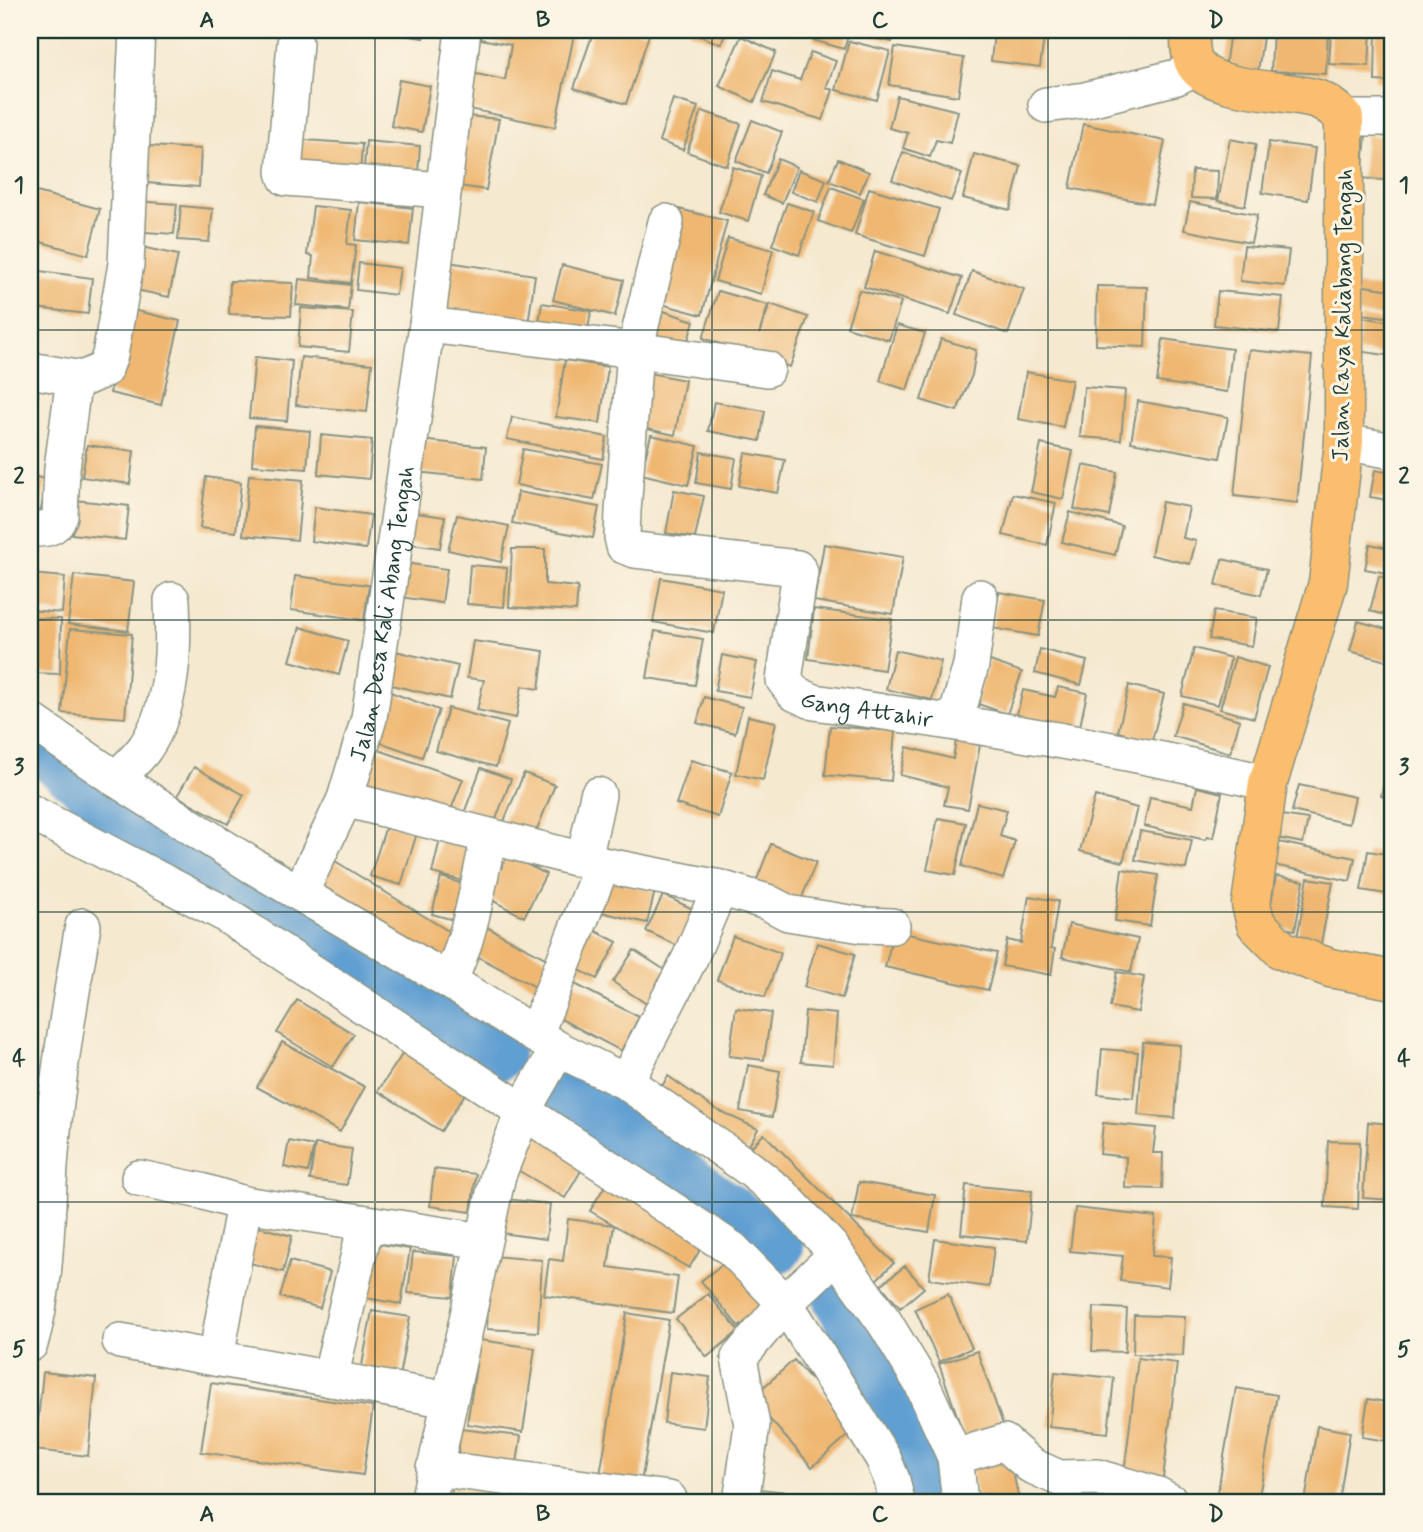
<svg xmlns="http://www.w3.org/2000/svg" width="1423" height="1532" viewBox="0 0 1423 1532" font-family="Mynerve,sans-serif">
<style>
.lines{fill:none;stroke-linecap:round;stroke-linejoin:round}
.river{stroke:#619fd2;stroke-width:54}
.building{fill:#efb771}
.minor-casing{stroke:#8a9382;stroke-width:38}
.primary-casing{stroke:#8a9382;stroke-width:41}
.minor{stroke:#fff;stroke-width:35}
.primary{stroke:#fbbe6e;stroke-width:38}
.grid{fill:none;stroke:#1f3d34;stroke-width:2;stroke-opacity:0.55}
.labels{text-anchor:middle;stroke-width:6;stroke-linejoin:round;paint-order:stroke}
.street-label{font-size:23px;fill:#1f3d34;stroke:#fcf5e5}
.neatline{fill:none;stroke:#1f3d34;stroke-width:2.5}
.grid-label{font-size:23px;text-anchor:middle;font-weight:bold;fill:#1f3d34}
</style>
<rect width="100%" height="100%" fill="#fcf5e5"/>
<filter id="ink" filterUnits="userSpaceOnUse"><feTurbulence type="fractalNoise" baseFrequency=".0143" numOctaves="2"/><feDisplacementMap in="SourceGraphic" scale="14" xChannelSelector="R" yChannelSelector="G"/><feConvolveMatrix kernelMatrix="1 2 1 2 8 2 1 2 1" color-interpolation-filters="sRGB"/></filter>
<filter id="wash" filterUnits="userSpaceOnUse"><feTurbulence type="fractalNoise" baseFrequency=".00686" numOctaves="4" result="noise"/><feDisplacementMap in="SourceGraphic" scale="28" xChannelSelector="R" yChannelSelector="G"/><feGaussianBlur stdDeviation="1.57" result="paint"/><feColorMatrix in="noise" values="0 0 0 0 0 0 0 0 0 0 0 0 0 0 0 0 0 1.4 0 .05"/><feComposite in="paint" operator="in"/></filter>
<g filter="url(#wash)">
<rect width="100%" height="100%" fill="#f5e9d0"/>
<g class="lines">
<path class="river" d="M30,739L134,822L497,1054
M560,1089L777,1246
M839,1297L921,1443L929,1502"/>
</g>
<g id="blocks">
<path class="building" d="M372,30H425L423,38Z
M472,30H575L555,127L460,107L467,72L505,80L511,45L471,37Z
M594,30L650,32L626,104L574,88Z
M690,30H727L721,44L689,32Z
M816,30H850L844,49L813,40Z
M858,30H895L892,42L857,34Z
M998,30H1029L1028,37L1044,38L1040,67L991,61L994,33H998Z
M1230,30H1264L1258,72L1225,68Z
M1273,30H1328L1326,74L1271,71Z
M1331,30H1371L1369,66L1329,64Z
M1376,30H1393V82L1375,81Z
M741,36L776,52L754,102L719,86Z
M849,41L890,51L877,100L836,90Z
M895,47L964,58L958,96L889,85Z
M811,52L836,61L826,88L833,90L823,120L763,102L772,71L800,80Z
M399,80L430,86L422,132L391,126Z
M897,96L958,111L950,143L936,140L930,157L903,148L908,133L889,128Z
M673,99L698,107L683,150L659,141Z
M702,111L741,124L727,166L687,152Z
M454,115L499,119L486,190L446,184Z
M752,120L782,132L766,173L736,161Z
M1083,124L1165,141L1152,204L1070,188Z
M1366,135L1393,137V181L1362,178Z
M291,139L362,144L360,177L289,172Z
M1230,139L1256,144L1245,206L1218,201Z
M366,141L420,146L417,186L363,182Z
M1269,142L1315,148L1308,200L1262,193Z
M149,146L201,149L199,187L146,183Z
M903,152L962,174L951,201L892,180Z
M974,154L1021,166L1010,210L963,198Z
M778,159L797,167L782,203L763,195Z
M838,159L869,172L860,193L829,181Z
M733,167L761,176L748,221L719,212Z
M799,170L826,180L818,202L791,192Z
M1192,170L1218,171L1217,199L1191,198Z
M831,187L864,199L851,233L818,221Z
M869,188L939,209L925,256L855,235Z
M33,191L100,209L88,255L30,239V201Z
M134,201L177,204L174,234L131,231Z
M359,202L413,208L409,245L355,240Z
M1190,202L1257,215L1251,243L1184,230Z
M787,203L814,212L799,255L772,245Z
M181,206L213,209L209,242L178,240Z
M313,206L351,210L347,244L356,245L351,283L311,278L313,256L307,255Z
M679,209L727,221L702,315L654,302Z
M728,238L773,250L761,294L715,281Z
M137,246L178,255L169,297L127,288Z
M1244,246L1289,250L1285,286L1240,281Z
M875,251L962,278L950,314L864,287Z
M441,261L535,275L527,332L432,318Z
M359,263L400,268L396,295L356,290Z
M562,265L624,280L615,316L553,300Z
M40,271L92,278L88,314L35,308Z
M972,271L1024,289L1008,334L956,315Z
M299,279L351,285L348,310L296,305Z
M230,281L293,283L291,316L229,314Z
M1357,285L1393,290V318L1353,313Z
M1097,286L1147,287L1145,347L1096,345Z
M859,290L901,302L889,340L847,327Z
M718,291L768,305L759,334L770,304L808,317L790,367L703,338Z
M1218,291L1283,297L1279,332L1214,325Z
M542,303L591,311L586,343L537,335Z
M301,308L353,312L349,352L298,347Z
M654,308L694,321L684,353L644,340Z
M128,309L180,321L161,405L110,393Z
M1361,317L1393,322V356L1357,351Z
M897,325L925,333L907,390L880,381Z
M941,339L976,350L972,375L957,411L921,400Z
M1163,339L1232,349L1227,392L1157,382Z
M1249,350L1312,356L1297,503L1234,496Z
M255,357L292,361L287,421L249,418Z
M301,357L372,364L367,412L296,405Z
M565,360L608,367L600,423L556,417Z
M644,372L685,380L675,435L633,426Z
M1026,372L1072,380L1063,427L1018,419Z
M1084,387L1125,390L1121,440L1080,437Z
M30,392L38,393L31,442H30Z
M1138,401L1228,417L1220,458L1131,442Z
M714,402L765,411L760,441L708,431Z
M512,417L607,437L603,459L507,439Z
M255,426L310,431L307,469L252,465Z
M321,435L372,440L369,479L318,474Z
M651,435L698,446L688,485L641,474Z
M420,440L486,447L483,479L416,472Z
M1041,444L1073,451L1063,499L1031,492Z
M87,445L134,451L130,484L82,477Z
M523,449L602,464L594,500L516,485Z
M701,452L736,458L731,489L696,483Z
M745,453L785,460L778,493L739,486Z
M1083,465L1117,472L1109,516L1074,509Z
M1375,470L1393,473V501L1370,497Z
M249,475L303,480L297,540L243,535Z
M30,476L47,479L40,515L30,513Z
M206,477L241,482L236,532L200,528Z
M674,490L704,496L695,538L666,533Z
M518,492L599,507L593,538L512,523Z
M1013,494L1056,503L1047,545L1003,535Z
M75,500L129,506L125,540L72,534Z
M1162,502L1189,507L1183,538L1196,541L1190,564L1151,555Z
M315,507L371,515L366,549L311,541Z
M402,511L445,517L440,548L398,542Z
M1070,512L1122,526L1115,555L1062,542Z
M457,515L509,526L501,562L448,550Z
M824,544L903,557L893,614L814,601Z
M1370,544L1393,549V574L1365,569Z
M512,549H545V584L578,587L576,611L509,607Z
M1222,559L1267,569L1261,595L1216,585Z
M397,562L447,569L442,603L393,596Z
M470,565L507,568L504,607L467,604Z
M30,574L65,577L62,613L30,610Z
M74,575L134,582L128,631L68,624Z
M295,576L369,585L364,620L291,610Z
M1379,576L1393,580V617L1370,611Z
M661,578L722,589L714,633L653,622Z
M999,592L1045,600L1038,636L992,628Z
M814,609L892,619L884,670L808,659Z
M1214,611L1257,618L1252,646L1209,639Z
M30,618L61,619L60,674L30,673Z
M1358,621L1393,631V663L1350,651Z
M300,627L348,641L339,675L290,661Z
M70,629L132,634L125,718L62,713Z
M655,631L703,639L695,685L647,678Z
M473,641L544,651L539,689L522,686L516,718L477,710L484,680L467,678Z
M1194,648L1231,658L1218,705L1182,696Z
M1040,649L1087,661L1081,685L1035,673Z
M391,650L458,666L450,699L383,683Z
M895,650L941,661L932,700L886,689Z
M722,655L757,662L750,697L715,691Z
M1235,657L1268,667L1254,718L1220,709Z
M990,661L1022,672L1007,714L975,703Z
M1129,685L1164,694L1152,741L1118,732Z
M1058,687L1087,693L1078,736L1015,722L1023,690L1055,697Z
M382,689L439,710L422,757L365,737Z
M704,697L742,707L735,733L697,723Z
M1183,703L1240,720L1230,753L1173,736Z
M448,708L508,724L496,767L436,751Z
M748,716L776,722L763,780L736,774Z
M830,726L895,731L891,781L825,775Z
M956,740L980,745L968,809L944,805L948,787L900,775L907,747L953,759Z
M367,746L463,779L446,822L353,788Z
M1392,748H1393V799L1381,796Z
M691,760L732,772L718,817L676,804Z
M194,767L244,795L228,824L177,796Z
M481,768L511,779L493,827L463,816Z
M524,773L555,785L533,839L502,826Z
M1299,785L1355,797L1349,824L1292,811Z
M1197,787L1222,793L1213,838L1207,837L1206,840L1144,826L1150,797L1193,806Z
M1095,796L1137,808L1123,862L1080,851Z
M977,803L1007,810L1000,836L1015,841L1003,879L962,866Z
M1281,815L1308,819L1303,843L1277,838Z
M1391,815H1393V849L1385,847Z
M938,818L966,823L955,875L927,870Z
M387,823L417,833L401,885L370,876Z
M442,831L474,839L464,881L432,873Z
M1140,831L1192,840L1186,869L1135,860Z
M1269,840L1355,858L1350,881L1264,863Z
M771,844L816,862L799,905L754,887Z
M1368,851L1393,855V895L1361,890Z
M508,855L546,874L524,917L486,897Z
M327,856L461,939L442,971L304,893Z
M1122,869L1158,875L1150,926L1115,921Z
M1276,876L1304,881L1295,930L1267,925Z
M441,877L470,886L461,922L432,914Z
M599,877L655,891L647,923L592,910Z
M1308,878L1333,882L1321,943L1297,938Z
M663,895L695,910L678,946L646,931Z
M1029,896L1058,901L1051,948L1055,949L1051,975L1002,966L1007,940L1021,943Z
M481,924L553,962L539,989L467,951Z
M1069,924L1138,939L1131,972L1062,957Z
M584,925L617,942L597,979L565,963Z
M894,931L997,953L988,990L885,967Z
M733,936L781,953L765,997L717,980Z
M817,943L855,954L842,998L804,987Z
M634,950L674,976L653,1008L613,982Z
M1117,972L1144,977L1138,1012L1110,1007Z
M571,982L639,1017L621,1051L553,1015Z
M297,1000L354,1034L333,1067L277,1033Z
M736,1008L771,1013L764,1060L729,1056Z
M805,1011L837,1014L833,1065L801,1062Z
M282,1042L365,1087L340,1132L257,1087Z
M1143,1042L1180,1045L1175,1118L1138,1115Z
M407,1047L470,1086L441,1131L378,1091Z
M1102,1049L1138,1052L1133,1098L1098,1094Z
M748,1065L780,1071L772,1117L740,1111Z
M668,1076L715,1109L758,1129L745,1153L657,1095Z
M1368,1122L1393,1124V1200L1363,1198Z
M1103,1123L1156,1128L1153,1153H1163L1162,1189L1125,1188L1126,1157L1100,1154Z
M535,1126L589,1157L565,1198L511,1166Z
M764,1134L894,1263L874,1282L745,1153Z
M289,1141L314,1146L308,1172L284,1167Z
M1328,1141L1360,1142L1358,1209L1325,1207Z
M315,1144L352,1149L347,1185L310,1180Z
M434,1169L476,1174L471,1212L430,1206Z
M610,1177L709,1235L689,1268L590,1211Z
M859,1182L935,1195L929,1232L852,1219Z
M966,1185L1032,1191L1027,1241L961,1234Z
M505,1199L550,1204L546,1239L501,1233Z
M1075,1208L1156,1217L1152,1256L1171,1257L1168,1287L1120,1281L1123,1256L1070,1251Z
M568,1219L614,1225L608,1267L678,1277L673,1313L544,1295L549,1259L563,1261Z
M252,1225L292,1236L283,1272L243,1261Z
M935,1239L994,1247L989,1287L929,1279Z
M374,1243L410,1249L401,1304L365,1298Z
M413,1252L457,1256L453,1297L408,1293Z
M734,1255L772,1300L739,1327L701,1281Z
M491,1256L542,1260L538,1332L487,1329Z
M290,1261L330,1272L320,1308L280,1297Z
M905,1266L924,1288L900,1308L881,1285Z
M708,1294L739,1331L707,1357L676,1319Z
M948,1294L972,1348L939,1362L915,1309Z
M1094,1307L1127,1309L1125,1352L1092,1351Z
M372,1311L410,1317L398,1382L360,1376Z
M627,1313L669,1320L639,1494L598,1487Z
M1134,1315L1185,1317L1183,1356L1133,1354Z
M480,1340L535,1348L523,1432L467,1424Z
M977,1351L1006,1433L968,1447L939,1364Z
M1138,1358L1177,1363L1162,1487L1123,1482Z
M794,1360L855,1429L812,1467L751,1398Z
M43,1372L96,1378L88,1456L35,1450Z
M670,1372L710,1377L704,1428L664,1423Z
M1055,1372L1114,1378L1108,1433L1049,1427Z
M211,1383L373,1407L363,1475L201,1452Z
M1236,1388L1277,1395L1258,1502L1217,1496Z
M1368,1399L1393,1403V1442L1362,1437Z
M1317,1426L1350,1432L1339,1502H1305Z
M461,1429L521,1436L516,1470L457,1463Z
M1008,1448L1019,1500L978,1502L968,1457Z
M452,1487L582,1502H451Z
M759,1489L796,1493L795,1502H757Z
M875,1495L877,1502H844V1501Z"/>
</g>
</g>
<g filter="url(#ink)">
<use href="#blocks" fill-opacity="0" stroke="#8a9382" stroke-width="2"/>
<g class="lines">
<defs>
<g id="minor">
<path d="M295,43L284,172L286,178L443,190"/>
<path d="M1046,105L1085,100L1177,77L1196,67"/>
<path d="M1344,118H1393"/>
<path id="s1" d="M666,222L635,350L623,511L622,537L624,546L635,550L797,568L800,572L784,680L794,693L814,702C967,723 1118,748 1268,783"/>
<path d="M427,325L635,350L767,369"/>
<path d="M30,370L82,379L105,369L110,355L126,264L137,30"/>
<path d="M1344,442L1393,451"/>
<path d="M30,529C44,529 54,530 60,516L62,468L74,378"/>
<path d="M30,720L116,779L253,866L449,981L558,1049L626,1082L750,1169L782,1195L831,1247L885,1323L922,1384L955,1457L960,1502"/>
<path d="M955,722L971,665L980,597"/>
<path d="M116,779C126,769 137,759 145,748C174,705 174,648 172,600"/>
<path d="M345,799L602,865L720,888L767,902L788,913L862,925L892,926"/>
<path d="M30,812L221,912L732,1249L785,1303L883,1458L892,1480L897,1502"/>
<path d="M584,860L598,795"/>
<path id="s2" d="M300,893L345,799L369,718L427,325L463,30"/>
<path d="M449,981C471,936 478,884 489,836"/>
<path d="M535,1035L602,865"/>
<path d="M626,1082L690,958L720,888"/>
<path d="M139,1178L201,1191L244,1204L483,1241"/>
<path d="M120,1341L449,1400"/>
<path d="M30,1344C48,1281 46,1217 51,1153C57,1077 70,1002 83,926"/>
<path d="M216,1358L244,1204"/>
<path d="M330,1379L366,1223"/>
<path d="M955,1457L1004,1442L1030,1465L1059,1478L1097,1477L1158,1495L1171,1502"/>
<path d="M434,1468L669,1499"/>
<path d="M428,1502L498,1175L526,1105L558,1049"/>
<path d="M741,1502L752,1425L739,1358L785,1303L836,1255"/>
</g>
<path id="primary" d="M1190,30C1190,41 1189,57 1197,67C1217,92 1287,89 1317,99C1328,103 1336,110 1344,118V442L1328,583L1268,783L1251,904L1256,924L1282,950L1330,968L1393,980"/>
</defs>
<use href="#minor" class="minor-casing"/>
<use href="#primary" class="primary-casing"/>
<use href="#minor" class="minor"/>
<use href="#primary" class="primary"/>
</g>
</g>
<path class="grid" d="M375,30V1502M712,30V1502M1048,30V1502M30,330H1393M30,620H1393M30,912H1393M30,1202H1393"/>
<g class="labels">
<g class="street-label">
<text transform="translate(1342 315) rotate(-89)" y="8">Jalan Raya Kaliabang Tengah</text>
<text dy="8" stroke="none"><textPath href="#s2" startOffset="294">Jalan Desa Kali Abang Tengah</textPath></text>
<text dy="8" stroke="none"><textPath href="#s1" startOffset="709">Gang Attahir</textPath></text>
</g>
</g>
<rect width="1423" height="1532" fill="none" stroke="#fcf5e5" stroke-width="77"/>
<rect x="38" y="38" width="1346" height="1456" class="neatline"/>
<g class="grid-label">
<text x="207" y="27">A</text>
<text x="543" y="27">B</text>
<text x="880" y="27">C</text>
<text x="1216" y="27">D</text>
<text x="19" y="192">1</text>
<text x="1404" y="192">1</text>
<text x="19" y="483">2</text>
<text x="1404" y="483">2</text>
<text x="19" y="774">3</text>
<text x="1404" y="774">3</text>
<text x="19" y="1065">4</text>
<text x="1404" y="1065">4</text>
<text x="19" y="1356">5</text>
<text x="1404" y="1356">5</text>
<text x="207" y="1521">A</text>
<text x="543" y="1521">B</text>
<text x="880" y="1521">C</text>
<text x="1216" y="1521">D</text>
</g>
</svg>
